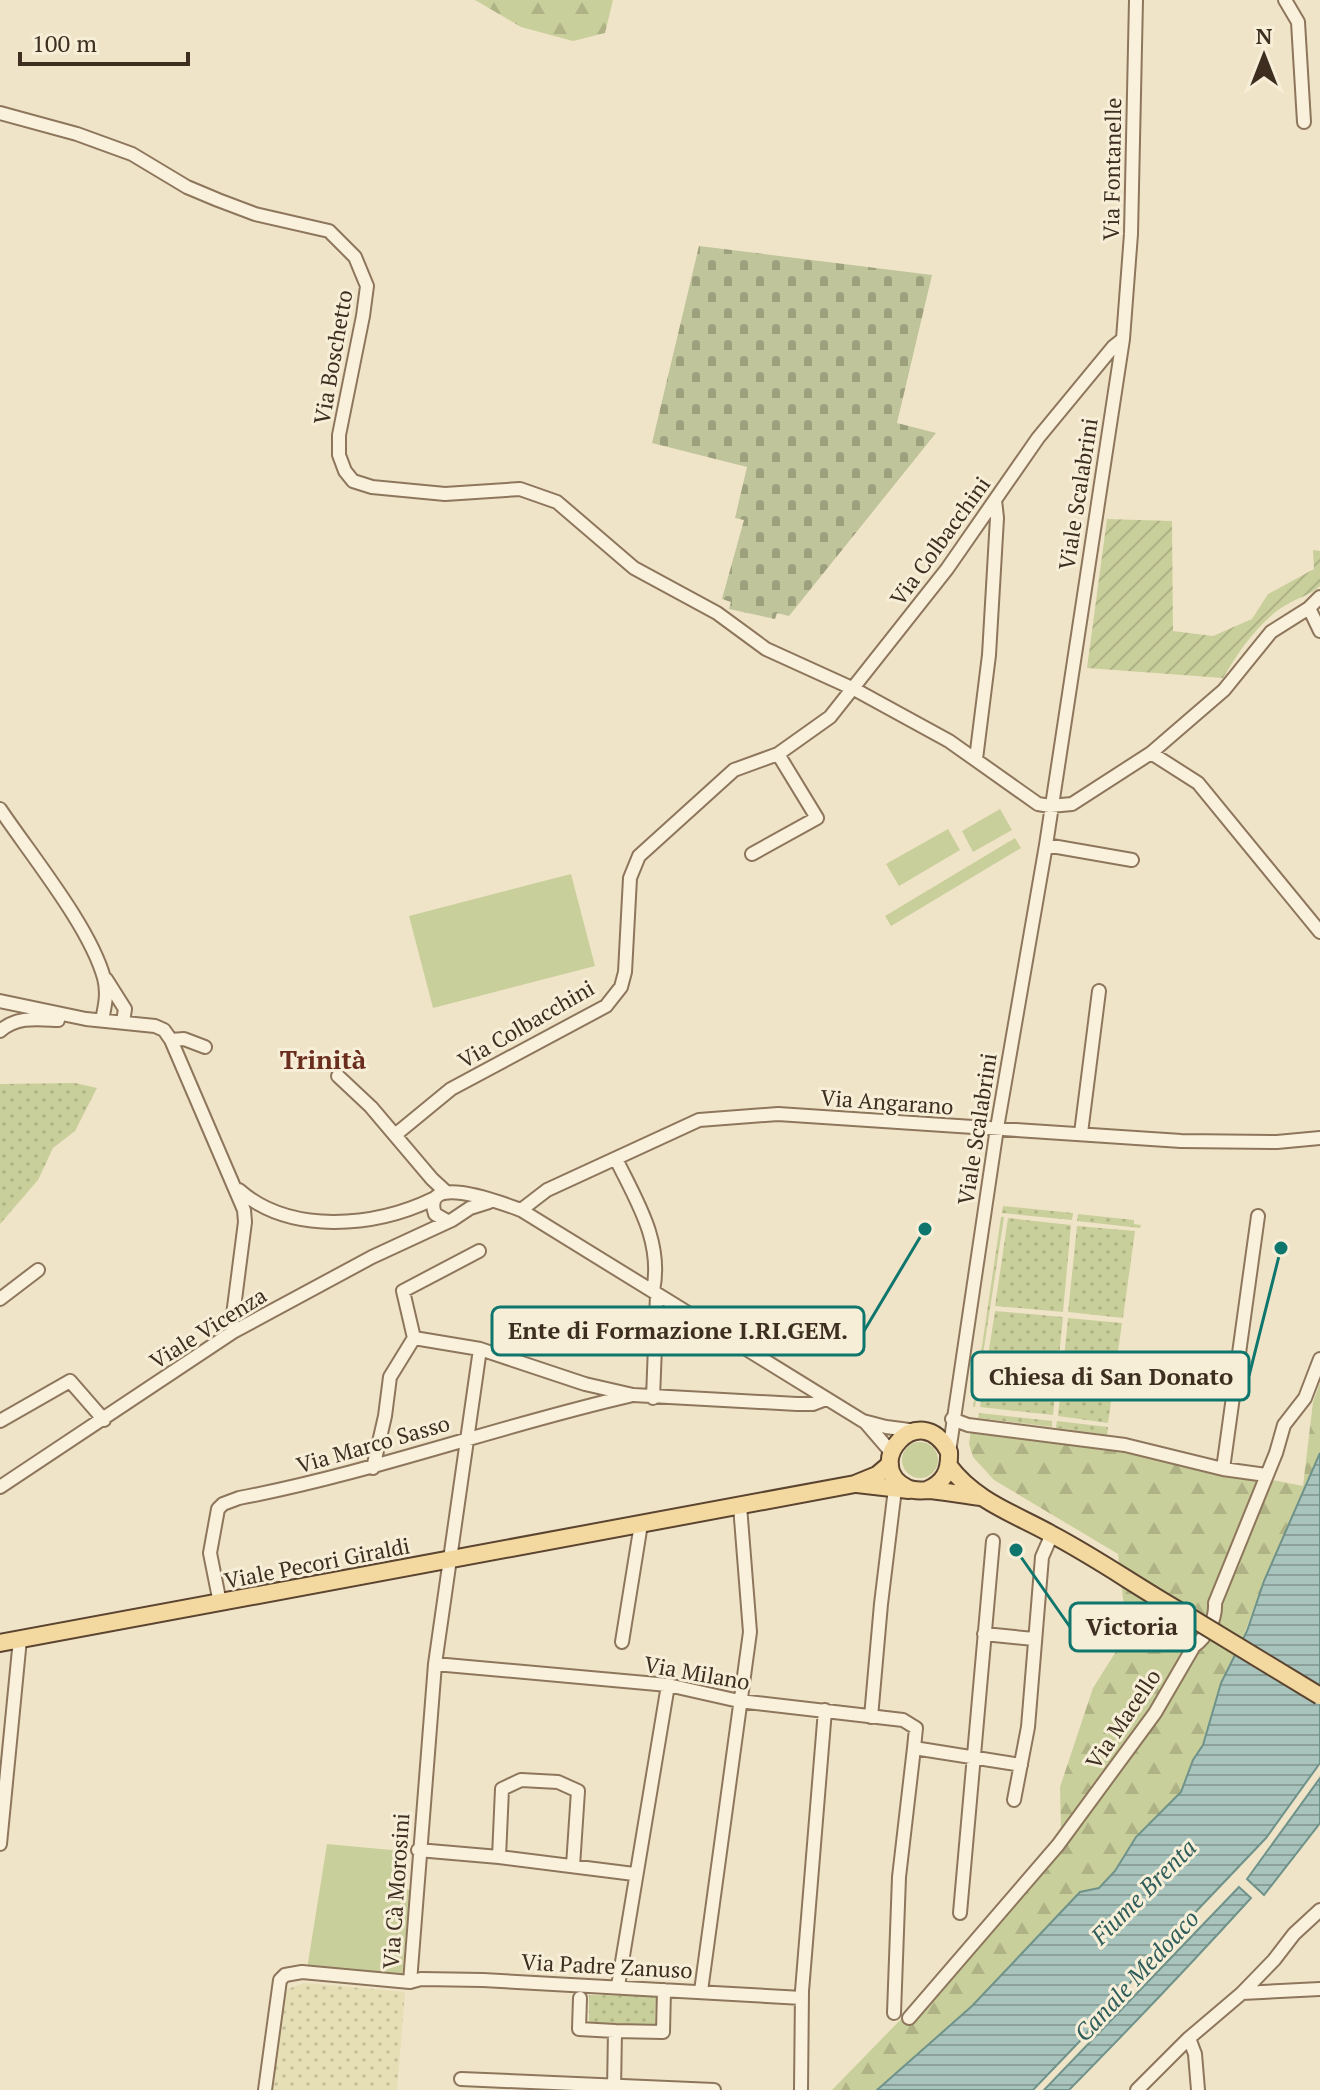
<svg xmlns="http://www.w3.org/2000/svg" width="1320" height="2090" viewBox="0 0 1320 2090" font-family="'PT Serif',serif">
<style>
.farmland{fill:url(#farmland-dots)}
.grass{fill:#c9cf9b}
.forest{fill:url(#forest-firs)}
.cemetery{fill:url(#cemetery-stones)}
.park{fill:url(#park-dots)}
.garden{fill:url(#garden-furrows)}
.water{fill:url(#water-rules);stroke:#6f938a;stroke-width:2}
.lines{fill:none;stroke-linecap:round;stroke-linejoin:round}
.minor-casing{stroke:#8d765c;stroke-width:16}
.major-casing{stroke:#5b4430;stroke-width:20}
.minor{stroke:#faf1dc;stroke-width:12}
.major{stroke:#f3d9a0;stroke-width:16}
.major-bridge-casing{stroke:#5b4430;stroke-width:20;stroke-linecap:butt}
.major-bridge{stroke:#f3d9a0;stroke-width:16}
.labels{text-anchor:middle;stroke-width:6;stroke-linejoin:round;paint-order:stroke}
.street-label{font-size:22px;fill:#3d2e20;stroke:#f7eed8}
.water-label{font-size:24px;font-style:italic;fill:#2f5d5a;stroke:#f7eed8}
.quarter-label{font-size:26px;font-weight:bold;fill:#6b2e1e;stroke:#f7eed8}
.leader{fill:none;stroke:#0f766e;stroke-width:3}
.callout-dot{fill:#0f766e;stroke:#f7eed8;stroke-width:3}
.callout{fill:#f7eed8;stroke:#0f766e;stroke-width:3}
.callout-label{font-size:24px;text-anchor:middle;font-weight:bold;fill:#3d2e20}
</style>
<defs>
<pattern id="farmland-dots" width="8" height="8" patternUnits="userSpaceOnUse" patternTransform="scale(2)"><rect width="8" height="8" fill="#e6deb5"/><path d="M2 2h.1M6 6h.1" fill="none" stroke="#c6bf9b" stroke-width="1.8" stroke-linecap="round"/></pattern>
<pattern id="forest-firs" width="22" height="20" patternUnits="userSpaceOnUse" patternTransform="scale(2)"><rect width="22" height="20" fill="#c9cf9b"/><path d="M5 1l3.5 6h-7zM16 11l3.5 6h-7z" fill="#aeb285"/></pattern>
<pattern id="cemetery-stones" width="16" height="16" patternUnits="userSpaceOnUse" patternTransform="scale(2)"><rect width="16" height="16" fill="#bfc49a"/><path d="M2 7V4a2 2 0 0 1 4 0v3zM10 15v-3a2 2 0 0 1 4 0v3z" fill="#9ca07d"/></pattern>
<pattern id="park-dots" width="8" height="8" patternUnits="userSpaceOnUse" patternTransform="scale(2)"><rect width="8" height="8" fill="#c9cf9b"/><path d="M2 2h.1M6 6h.1" fill="none" stroke="#aeb285" stroke-width="1.8" stroke-linecap="round"/></pattern>
<pattern id="garden-furrows" width="10" height="10" patternUnits="userSpaceOnUse" patternTransform="scale(2)"><rect width="10" height="10" fill="#c9cf9b"/><path d="M-1 1l2-2M0 10L10 0M9 11l2-2" fill="none" stroke="#aeb285"/></pattern>
<pattern id="water-rules" width="6" height="5" patternUnits="userSpaceOnUse" patternTransform="scale(2)"><rect width="6" height="5" fill="#a9c4bc"/><path d="M0 2.5h6" fill="none" stroke="#8ba098"/></pattern>
</defs>
<rect width="100%" height="100%" fill="#f0e4c8"/>
<path class="farmland" d="M304,1983L405,1992L397,2090H270L281,2000L288,1989Z"/>
<path class="grass" d="M1000,809L1012,830L973,852L962,831Z
M948,829L960,850L899,886L886,864Z
M1015,838L1021,848L891,926L885,916Z
M571,874L595,966L433,1008L409,916Z
M902 1460a18 18 0 1 1 36 0a18 18 0 1 1-36 0Z
M327,1844L402,1851L398,1888L410,1890L402,1976L307,1969Z"/>
<path class="forest" d="M475,0H613L605,33L573,41L521,27Z
M1320,1383V1453L1264,1581L1203,1745L1193,1760L1181,1792L1136,1837L1115,1871L1099,1888L1080,1892L972,2006L877,2090H832L906,2014L1061,1831L1060,1787L1093,1688L1127,1634L1118,1554L994,1480L973,1457L969,1444L971,1429L1103,1446L1303,1486L1313,1402Z"/>
<path class="cemetery" d="M699,246L932,275L897,423L936,433L789,616L777,613L775,619L729,609L731,602L722,599L744,520L735,518L747,467L652,443Z"/>
<path class="park" d="M75,1083L97,1088L75,1131L53,1148L38,1180L0,1224V1084Z
M1003,1206L1073,1213L1072,1220L1002,1213Z
M1078,1214L1134,1220V1224L1141,1225L1140,1228L1077,1221Z
M1001,1217H1004L975,1407H973Z
M1008,1218L1071,1225L1063,1312L995,1306Z
M1077,1226L1135,1231L1123,1318L1068,1312Z
M995,1311L1063,1317L1053,1415L980,1407Z
M1068,1318L1122,1323L1108,1423L1058,1416Z
M979,1413L1052,1421V1427L978,1418Z
M1057,1421L1108,1427L1107,1435L1056,1428Z
M589,1995L656,1996L655,2025L589,2024Z"/>
<path class="garden" d="M1107,519L1172,521L1173,631L1213,636L1252,619L1268,594L1314,569L1313,550L1320,551V586C1311,595 1297,598 1286,605C1260,620 1238,652 1223,678L1087,668Z"/>
<path class="water" d="M1320,1453V1763L1266,1838L1147,1963L1079,2042L1033,2090H877L972,2006L1080,1892L1099,1888L1115,1871L1136,1837L1181,1792L1193,1760L1203,1745L1221,1683L1247,1631L1264,1581Z
M1320,1778V1823L1264,1895L1247,1879Z
M1239,1887L1251,1898C1192,1963 1131,2027 1069,2090H1044Z"/>
<g class="lines">
<defs>
<path id="minor" d="M1285,0L1298,22L1304,122
M0,113L77,134L132,154L187,187L218,200L255,214L329,231L355,257L367,286L363,316L339,435V455L345,471L353,481L372,487L445,494L520,489L557,502L634,568L717,613L766,649L854,689L949,741L1038,804L1050,806L1072,804L1151,753L1224,690L1271,632L1309,608L1320,597
M1309,608L1320,631
M1151,753L1198,783L1320,932
M976,759L989,655L997,518L995,500
M0,809C31,855 90,927 104,978C108,993 105,1006 102,1020
M1046,845L1132,860
M752,854L817,818L778,754
M106,979L125,1009L123,1022
M0,1001L86,1019L155,1026L164,1030L171,1040L244,1210L245,1222L232,1323L233,1332
M0,1031C17,1016 37,1019 58,1020L59,1016
M171,1040L184,1039L205,1047
M338,1076L371,1107L432,1179L445,1191
M1081,1133L1099,991
M395,1135L451,1089L606,1006L621,987L625,972L630,878L639,856L734,770L778,754L830,717L947,569L1038,438L1113,347L1123,339
M616,1159C637,1202 663,1242 653,1291
M239,1190C290,1235 375,1227 433,1199
M521,1210L547,1190L699,1120L778,1114L1181,1141L1277,1142L1320,1138
M447,1221L435,1214C420,1171 504,1204 521,1210L863,1421L886,1427L917,1431
M0,1299L38,1270
M414,1338L403,1291L479,1251
M653,1398L657,1294
M952,1419L968,1425L1125,1445L1223,1469L1266,1475
M0,1421L70,1381L104,1420
M866,1423L891,1452
M949,1452L997,1128L1046,845L1123,339L1131,234L1136,0
M373,1468L385,1416L390,1377L414,1338L480,1349L585,1384L633,1395L797,1404H813L826,1399
M1223,1469L1258,1216
M0,1487L233,1332L372,1257L452,1220L470,1208L489,1202
M220,1603L210,1553L218,1509L223,1504L239,1498C371,1473 498,1426 629,1396
M984,1634L1034,1639
M622,1642L641,1524
M435,1664L668,1685L739,1701L903,1720L916,1728L914,1748L1021,1765
M871,1717L881,1604L895,1489
M1014,1800L1028,1727L1042,1557L1052,1534
M0,1844L20,1639
M418,1850L499,1857L634,1874
M499,1857L502,1789L521,1780L558,1782L578,1791L573,1866
M960,1913L993,1541
M410,1982L421,1979L483,1980L802,1998
M618,1986L668,1685
M701,1991L750,1632L740,1506
M1242,1993L1320,1989
M580,1998L579,2029L615,2031L614,2090
M894,2013L899,1877L914,1748
M909,2018L1058,1845L1155,1713L1194,1646C1207,1637 1216,1619 1215,1603L1276,1453L1284,1425L1305,1398L1320,1359
M615,2031L663,2032L664,1990
M1189,2038L1195,2054L1198,2090
M461,2079L714,2090
M265,2090L280,1980L285,1975L302,1972L410,1982L435,1664L480,1349
M801,2090L802,1991L825,1710
M1137,2090L1189,2038L1242,1993L1274,1960L1294,1934L1320,1910"/>
<path id="major" d="M949,1466C975,1501 1015,1514 1051,1534C1099,1559 1143,1591 1190,1617
M857,1484L909,1490
M927,1490C944,1483 950,1471 949,1452C920,1396 860,1465 907,1488C915,1492 923,1490 931,1490C948,1492 965,1495 981,1497
M0,1643L855,1484L877,1475L890,1464"/>
</defs>
<use href="#minor" class="minor-casing"/>
<use href="#major" class="major-casing"/>
<use href="#minor" class="minor"/>
<use href="#major" class="major"/>
<defs>
<path id="major-bridge" d="M1190,1617L1320,1696"/>
</defs>
<use href="#major-bridge" class="major-bridge-casing"/>
<use href="#major-bridge" class="major-bridge"/>
</g>
<g class="labels">
<g class="street-label">
<text transform="translate(1112 169) rotate(-89)" y="8">Via Fontanelle</text>
<text transform="translate(333 357) rotate(-80)" y="8">Via Boschetto</text>
<text transform="translate(1078 494) rotate(-81)" y="8">Viale Scalabrini</text>
<text transform="translate(940 541) rotate(-54)" y="8">Via Colbacchini</text>
<text transform="translate(526 1024) rotate(-30)" y="8">Via Colbacchini</text>
<text transform="translate(887 1102) rotate(4)" y="8">Via Angarano</text>
<text transform="translate(977 1129) rotate(-81)" y="8">Viale Scalabrini</text>
<text transform="translate(208 1328) rotate(-32)" y="8">Viale Vicenza</text>
<text transform="translate(373 1444) rotate(-16)" y="8">Via Marco Sasso</text>
<text transform="translate(317 1563) rotate(-11)" y="8">Viale Pecori Giraldi</text>
<text transform="translate(697 1673) rotate(10)" y="8">Via Milano</text>
<text transform="translate(1123 1719) rotate(-56)" y="8">Via Macello</text>
<text transform="translate(396 1891) rotate(-86)" y="8">Via Cà Morosini</text>
<text transform="translate(607 1966) rotate(3)" y="8">Via Padre Zanuso</text>
</g>
<g class="water-label">
<text transform="translate(1144 1892) rotate(-45)" y="8">Fiume Brenta</text>
<text transform="translate(1137 1976) rotate(-47)" y="8">Canale Medoaco</text>
</g>
<g class="quarter-label">
<text x="323" y="1069">Trinità</text>
</g>
</g>
<path class="leader" d="M925 1229L864 1331M1281 1248L1249 1376M1016 1550L1070 1627"/>
<g class="callout-dot">
<circle cx="925" cy="1229" r="8"/>
<circle cx="1281" cy="1248" r="8"/>
<circle cx="1016" cy="1550" r="8"/>
</g>
<g class="callout">
<rect x="492" y="1307" width="372" height="48" rx="8"/>
<rect x="972" y="1352" width="277" height="48" rx="8"/>
<rect x="1070" y="1603" width="125" height="48" rx="8"/>
</g>
<g class="callout-label">
<text x="678" y="1339">Ente di Formazione I.RI.GEM.</text>
<text x="1111" y="1385">Chiesa di San Donato</text>
<text x="1132" y="1635">Victoria</text>
</g>
<g transform="translate(1264 56)" stroke="#f7eed8" stroke-width="6" paint-order="stroke">
<path d="M0-6L14 30L0 20L-14 30Z" fill="#3d2e20"/>
<text y="-12" font-size="22" font-weight="bold" text-anchor="middle" fill="#3d2e20">N</text>
</g>
<path d="M20 52v12h168v-12" fill="none" stroke="#3d2e20" stroke-width="4"/>
<text x="32" y="52" font-size="24" fill="#3d2e20" stroke="#f7eed8" stroke-width="6" paint-order="stroke">100 m</text>
</svg>
